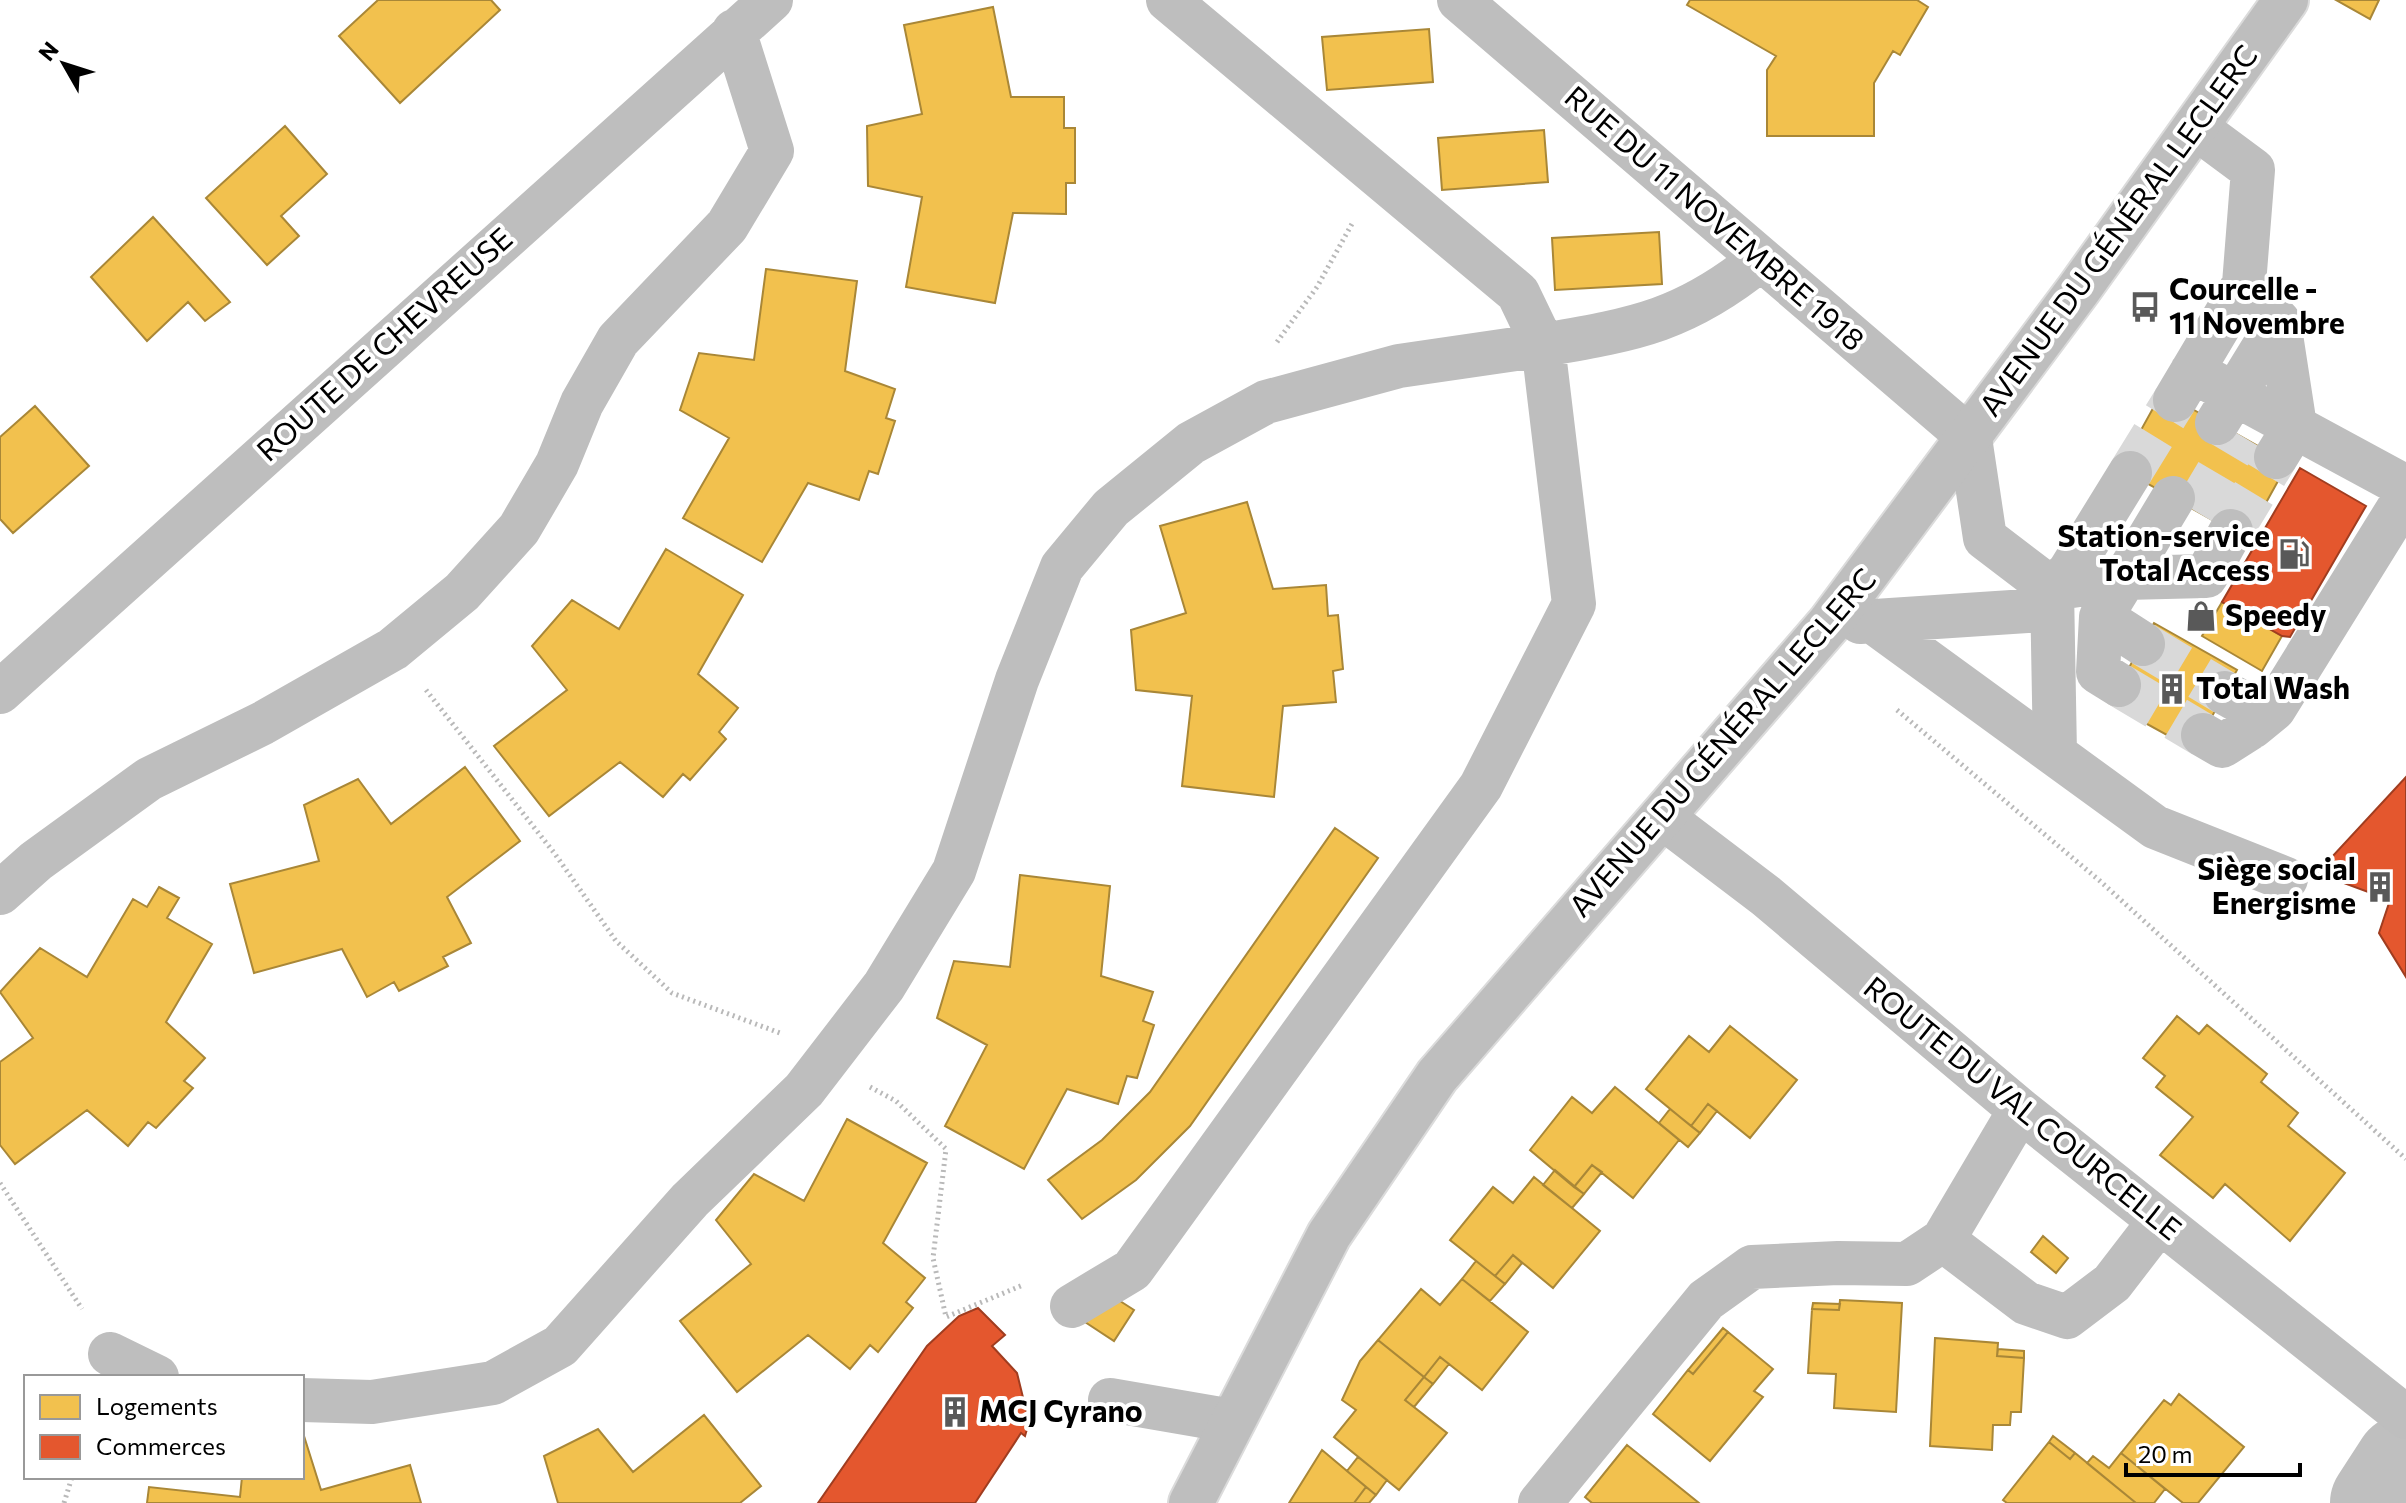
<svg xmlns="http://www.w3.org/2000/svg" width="2406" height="1503" viewBox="0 0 2406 1503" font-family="Commissioner,sans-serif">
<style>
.homes{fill:#f2c14e;stroke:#a98737;stroke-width:2}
.shops{fill:#e4572e;stroke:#a03d20;stroke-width:2}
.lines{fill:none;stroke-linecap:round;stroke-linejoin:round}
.river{stroke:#bfbfbf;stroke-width:104}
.minor-tunnel{stroke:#d9d9d9;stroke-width:44;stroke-dasharray:44 22;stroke-linecap:butt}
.major-casing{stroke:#dbdbdb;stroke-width:48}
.path{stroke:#b9b9b9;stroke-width:5;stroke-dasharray:2 4;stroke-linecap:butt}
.minor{stroke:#bebebe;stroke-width:44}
.major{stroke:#bebebe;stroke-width:44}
.labels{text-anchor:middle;stroke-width:8;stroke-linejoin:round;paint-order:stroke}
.street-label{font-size:30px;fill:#000;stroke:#fff}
.poi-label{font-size:30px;font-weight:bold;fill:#000;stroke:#fff;text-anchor:start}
</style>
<rect width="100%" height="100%" fill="#fff"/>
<path class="homes" d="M378,0H491L500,10L400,103L339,36Z
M1690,0H1917L1928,7L1900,55L1893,51L1874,83V136H1767V70L1776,56L1687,5Z
M2336,0H2379L2370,19Z
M993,7L1011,97H1064V128H1075V183H1066V214L1013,213L995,303L906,287L922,197L868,186L867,126L922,114L904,25Z
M1429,29L1433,82L1327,90L1322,37Z
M285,126L327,174L281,216L299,236L267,265L206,198Z
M1544,130L1548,182L1442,190L1438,138Z
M153,217L230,302L205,321L188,302L147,341L91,277Z
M1659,232L1662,284L1555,290L1552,238Z
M766,269L857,281L845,371L895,389L886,418L895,421L878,474L869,471L859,500L808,483L762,562L683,518L729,438L680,410L699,353L754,360Z
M2162,392L2288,463L2246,539L2120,468Z
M35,406L89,466L13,533L0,519V437Z
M1247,502L1273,589L1326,585L1328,616L1338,615L1343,669L1333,671L1336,702L1283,706L1274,797L1182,786L1192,696L1136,690L1131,630L1186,613L1160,526Z
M666,549L743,595L698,674L738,708L719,732L726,739L690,780L683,774L663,797L620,762L549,816L494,746L567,690L532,646L572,600L619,629Z
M2222,602L2282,636L2262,671L2202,636Z
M2154,623L2237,670L2194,750L2109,703Z
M465,767L520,841L447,897L471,943L443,957L448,966L399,991L394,982L367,997L342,949L254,973L230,884L319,861L304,805L358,779L391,824Z
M1335,828L1378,858L1190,1126L1136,1180L1082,1219L1048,1180L1102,1140L1150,1092Z
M1020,875L1110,886L1101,976L1153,992L1143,1021L1154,1025L1137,1078L1127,1076L1118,1104L1067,1089L1024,1169L945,1126L987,1045L937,1018L954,961L1010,967Z
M159,887L179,898L167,918L212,944L166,1022L205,1058L184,1081L193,1088L156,1128L148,1122L128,1146L87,1110L15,1164L0,1145V1062L33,1038L0,992L40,948L87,977L133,899L147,907Z
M2177,1016L2199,1034L2207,1025L2267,1074L2261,1082L2298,1113L2288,1126L2345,1173L2290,1241L2225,1184L2213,1198L2160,1155L2193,1117L2156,1087L2165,1076L2143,1058Z
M1730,1026L1797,1080L1750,1138L1708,1104L1691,1126L1646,1089L1689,1036L1709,1052Z
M1615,1087L1679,1140L1633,1198L1592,1165L1574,1187L1530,1150L1572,1097L1592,1113Z
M1708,1104L1717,1111L1700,1133L1691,1126Z
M1670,1109L1700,1133L1688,1147L1659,1123Z
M847,1119L927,1163L883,1243L925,1278L906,1302L913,1308L878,1352L870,1345L850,1369L808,1335L737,1392L680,1321L751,1264L716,1220L754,1174L804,1201Z
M1592,1165L1602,1172L1584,1194L1574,1187Z
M1555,1170L1584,1194L1572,1208L1543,1185Z
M1534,1177L1600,1231L1553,1288L1513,1255L1495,1276L1450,1240L1493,1187L1513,1203Z
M2043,1236L2068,1258L2056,1273L2031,1252Z
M1513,1255L1522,1263L1505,1284L1495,1276Z
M1476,1261L1505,1284L1490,1301L1462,1279Z
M1462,1279L1528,1332L1482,1390L1440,1357L1424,1377L1378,1340L1421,1289L1440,1305Z
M1106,1292L1134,1310L1114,1341L1085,1322Z
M1840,1300L1902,1303L1896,1412L1834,1408L1836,1374L1808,1373L1812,1309L1839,1310Z
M1813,1303L1840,1304L1839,1310L1812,1309Z
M1723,1328L1728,1332L1693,1374L1688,1370Z
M1728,1332L1773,1369L1754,1391L1763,1397L1710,1461L1653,1414L1688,1370L1693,1374Z
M1935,1338L1998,1343L1997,1356L2024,1358L2021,1412H2011L2010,1425H1993L1992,1450L1930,1446Z
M1378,1340L1424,1377L1405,1400L1447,1433L1399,1490L1334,1437L1356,1410L1342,1400L1360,1361Z
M1998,1349L2024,1351V1358L1997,1356Z
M1440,1357L1449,1364L1433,1384L1424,1377Z
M1424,1377L1433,1384L1414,1407L1405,1400Z
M2179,1394L2244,1447L2198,1503H2183L2121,1453L2164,1400L2171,1405Z
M704,1415L761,1486L740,1503H558L544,1456L598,1429L633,1472Z
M304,1436L321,1490L410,1465L421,1503H147L149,1487L240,1497L242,1477H302Z
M2053,1436L2075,1453L2070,1459L2049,1442Z
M2049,1442L2070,1459L2075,1453L2136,1503H2007L2003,1500Z
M1627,1445L1699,1503H1592L1585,1497Z
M1322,1450L1366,1487L1354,1503H1289Z
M2121,1453L2165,1489L2154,1503H2136L2087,1463L2093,1456L2109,1468Z
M1358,1457L1387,1480L1376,1495L1347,1471Z
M1366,1487L1376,1495L1369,1503H1354Z"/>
<path class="shops" d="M2300,468L2366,506L2290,637L2282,636L2222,602Z
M2406,777V977L2379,933L2390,900L2317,873Z
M978,1308L1005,1335L992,1346L1017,1373L1029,1422L1025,1436L1021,1433L975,1503H818L927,1346L959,1316Z"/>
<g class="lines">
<path class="river" d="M2382,1503L2406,1466"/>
<path class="minor-tunnel" d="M2130,473L2175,400
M2195,511L2240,435
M2231,531L2276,457
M2143,644L2225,693
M2119,685L2203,735"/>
<defs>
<path id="major" d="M1191,1503L1329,1235L1437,1076L1829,624L2079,289L2286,0"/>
</defs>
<use href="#major" class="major-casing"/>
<path class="path" d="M1277,342L1317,287L1353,222
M426,690L555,854L616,941L672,993L780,1033
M1897,710L2100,881L2406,1159
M870,1087L896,1101L946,1149L933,1258L946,1317L1023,1285
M0,1183L82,1309
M64,1503L72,1477"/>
<path class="minor" d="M1168,0L1518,293L1543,345C1636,329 1685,321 1761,259
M1459,0L1970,438L1985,538L2052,589L2125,578L2173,498
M2192,371L2406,487
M2175,400L2244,284L2253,170L2195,127
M2217,423L2279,322L2244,284
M2276,457L2295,426L2279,322
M2052,589L2055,754
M2101,617L2098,672L2119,685
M1872,621L2155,827L2286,879
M1860,622L2027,611L2069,572L2130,473
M2143,644L2101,617L2125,578L2206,576L2231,531
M0,692L771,0
M2225,693L2243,703L2252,727L2274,709L2406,496
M2203,735L2222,746L2252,727
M1662,817L1766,896L2020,1110L2406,1417
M0,893L36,861L149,779L263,723L393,649L462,592L519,529L557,464L582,403L618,340L727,226L772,151L734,31
M1943,1240L2026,1303L2067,1317L2112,1283L2159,1222
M110,1354L157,1377
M302,1400L372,1402L493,1383L560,1346L690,1200L804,1090L884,986L954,871L1017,680L1062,567L1111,508L1191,443L1266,402L1399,366L1543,345L1574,604L1481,786L1132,1270L1072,1306
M1110,1400L1232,1421
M1540,1503L1706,1300L1752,1267L1838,1263L1907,1264L1943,1240L2020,1110"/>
<use href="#major" class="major"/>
</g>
<defs>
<symbol id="bus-bare" viewBox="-9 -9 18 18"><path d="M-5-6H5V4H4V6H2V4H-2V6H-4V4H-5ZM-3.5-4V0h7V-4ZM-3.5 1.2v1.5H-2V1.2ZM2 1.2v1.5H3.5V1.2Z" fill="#595959" stroke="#fff" stroke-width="2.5" paint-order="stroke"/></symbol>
<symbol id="fuel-bare" viewBox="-9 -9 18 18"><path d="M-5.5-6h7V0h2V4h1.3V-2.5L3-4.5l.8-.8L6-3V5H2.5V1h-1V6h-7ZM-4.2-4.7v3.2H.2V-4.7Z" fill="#595959" stroke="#fff" stroke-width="2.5" paint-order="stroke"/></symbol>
<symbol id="shop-bare" viewBox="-9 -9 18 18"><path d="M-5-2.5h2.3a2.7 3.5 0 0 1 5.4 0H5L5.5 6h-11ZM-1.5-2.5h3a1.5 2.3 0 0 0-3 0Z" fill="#595959" stroke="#fff" stroke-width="2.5" paint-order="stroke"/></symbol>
<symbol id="building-bare" viewBox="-9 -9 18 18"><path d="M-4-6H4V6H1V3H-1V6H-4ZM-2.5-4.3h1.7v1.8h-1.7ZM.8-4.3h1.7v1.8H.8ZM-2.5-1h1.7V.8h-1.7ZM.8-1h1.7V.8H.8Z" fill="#595959" stroke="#fff" stroke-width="2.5" paint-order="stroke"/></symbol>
</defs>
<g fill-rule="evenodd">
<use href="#bus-bare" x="2123" y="285" width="44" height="44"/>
<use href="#fuel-bare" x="2272" y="532" width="44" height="44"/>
<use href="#shop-bare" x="2179" y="594" width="44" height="44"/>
<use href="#building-bare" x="2150" y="667" width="44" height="44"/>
<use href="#building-bare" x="2358" y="865" width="44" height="44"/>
<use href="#building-bare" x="933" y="1390" width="44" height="44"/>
</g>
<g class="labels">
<g class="street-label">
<text transform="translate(1714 219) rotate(41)" y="10">RUE DU 11 NOVEMBRE 1918</text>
<text transform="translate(2119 231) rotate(-54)" y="10">AVENUE DU GÉNÉRAL LECLERC</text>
<text transform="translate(385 345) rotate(-42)" y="10">ROUTE DE CHEVREUSE</text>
<text transform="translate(1723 743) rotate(-49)" y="10">AVENUE DU GÉNÉRAL LECLERC</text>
<text transform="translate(2022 1109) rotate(39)" y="10">ROUTE DU VAL COURCELLE</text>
</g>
<g class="poi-label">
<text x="2169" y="300">Courcelle -<tspan x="2169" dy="34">11 Novembre</tspan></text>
<text x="2270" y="547" text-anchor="end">Station-service<tspan x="2270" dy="34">Total Access</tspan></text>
<text x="2225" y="626">Speedy</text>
<text x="2196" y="699">Total Wash</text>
<text x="2356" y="880" text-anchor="end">Siège social<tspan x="2356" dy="34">Energisme</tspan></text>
<text x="979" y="1422">MCJ Cyrano</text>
</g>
</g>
<rect x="24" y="1375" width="280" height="104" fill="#ffffff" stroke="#999999" stroke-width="2"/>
<rect x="40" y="1395" width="40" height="24" fill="#f2c14e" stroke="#999999" stroke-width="2"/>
<text x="96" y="1415" font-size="24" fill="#000000">Logements</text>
<rect x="40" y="1435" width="40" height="24" fill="#e4572e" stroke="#999999" stroke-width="2"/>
<text x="96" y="1455" font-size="24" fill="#000000">Commerces</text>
<g transform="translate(64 64) rotate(309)" stroke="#ffffff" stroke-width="6" paint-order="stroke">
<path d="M0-6L14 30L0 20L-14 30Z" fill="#000000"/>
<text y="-12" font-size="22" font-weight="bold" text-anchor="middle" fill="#000000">N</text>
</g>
<path d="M2126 1463v12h174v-12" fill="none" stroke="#000000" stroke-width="4"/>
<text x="2138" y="1463" font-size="24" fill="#000000" stroke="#ffffff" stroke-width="6" paint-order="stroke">20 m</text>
</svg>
